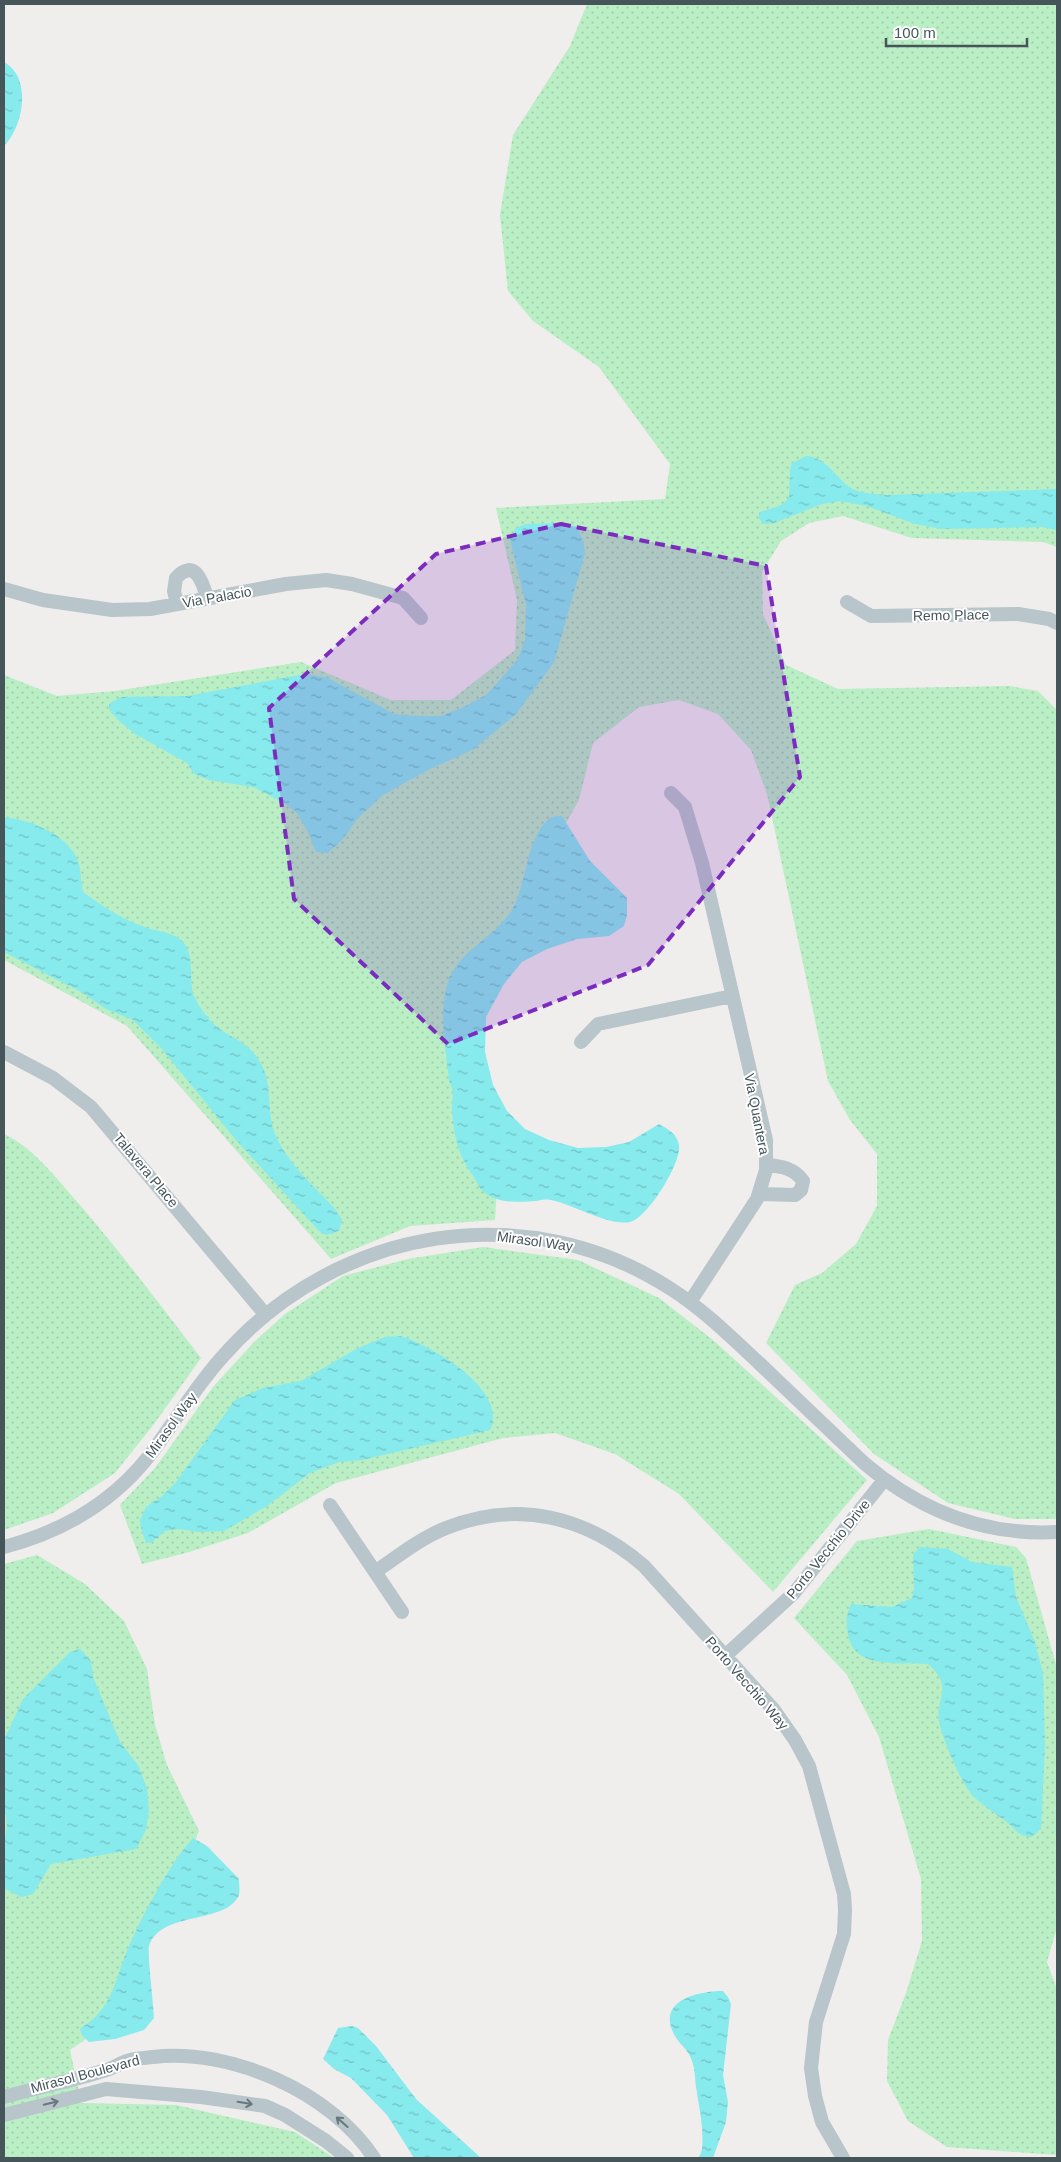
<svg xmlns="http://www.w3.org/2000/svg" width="1061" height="2162" viewBox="0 0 1061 2162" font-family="Arial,sans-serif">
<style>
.grass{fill:url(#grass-dots)}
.water{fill:url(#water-ripples)}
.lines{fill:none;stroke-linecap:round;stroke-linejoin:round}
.minor{stroke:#b8c5ca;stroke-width:14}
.oneway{stroke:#68777c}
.marked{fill:#7b2cbf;fill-opacity:0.2;stroke:#7b2cbf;stroke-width:4;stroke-dasharray:10 6;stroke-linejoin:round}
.labels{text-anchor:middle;stroke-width:4;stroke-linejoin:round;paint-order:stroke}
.street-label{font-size:14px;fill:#45555a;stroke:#fff}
</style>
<defs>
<pattern id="grass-dots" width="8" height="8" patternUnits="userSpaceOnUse" patternTransform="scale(1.25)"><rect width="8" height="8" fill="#baeec4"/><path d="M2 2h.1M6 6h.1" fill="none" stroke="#a1ceab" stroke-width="1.8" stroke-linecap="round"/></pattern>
<pattern id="water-ripples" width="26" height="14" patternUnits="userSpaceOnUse" patternTransform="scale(1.25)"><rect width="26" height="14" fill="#87eaec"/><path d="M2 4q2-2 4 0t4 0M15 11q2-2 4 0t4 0" fill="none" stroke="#70c0c2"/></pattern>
</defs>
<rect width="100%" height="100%" fill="#f0eded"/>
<path class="grass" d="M587,4H1057V547L1043,542L912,538L843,516L809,523L781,541L762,572L763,614L786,665L838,689L1009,686L1038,691L1057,710V1519H1015L948,1503L874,1454L766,1343L795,1285L822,1273L856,1244L877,1206V1154L850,1120L828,1081L767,794L751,750L718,714L679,700L639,707L593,743L579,800L483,970L471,1072L498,1169L495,1220L410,1226L331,1259L127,1026L4,960V675L57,696L115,691L301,662L391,700H451L515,650L517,600L496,508L665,499L670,464L599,367L533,321L508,291L500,215L513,135L570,46Z
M4,1134C34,1148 57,1179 79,1204C122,1254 161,1306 201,1358L154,1424L115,1473L53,1513L4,1530Z
M483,1247L578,1260L659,1298L713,1340L867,1480L773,1592L679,1494L615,1454L555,1433L503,1438L336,1483L248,1533L186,1553L142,1564L120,1505L155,1468L213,1387L254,1342L285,1314L343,1276L408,1259Z
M929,1529L1016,1547L1026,1558L1057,1668L1056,1931L1047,1962L1057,1989V2155L947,2147L908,2121L887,2081L888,2040L906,1993L922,1941L921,1879L879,1737L847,1675L794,1618L857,1541Z
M37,1555L85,1584L124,1621L147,1669L155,1725L167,1765L199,1831L184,1869L102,2028L70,2050L81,2103L176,2105L295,2132L334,2158H4V1564Z"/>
<path class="water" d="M4,62C32,77 24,126 4,146Z
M806,456C829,458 835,479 853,489C863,494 877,494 887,495L1057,489V530L1041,527L941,529L915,524L867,506L840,501L822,504L774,523L763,524L759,518V513C770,507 782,509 789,497L790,470L792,463Z
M566,523L577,527L583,541L585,553L554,662L517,713L474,749L428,770L383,795L357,819L343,839L328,853L316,852L308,832L297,813L284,803L253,787L209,780L194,774L187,763L135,734L118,720L109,709V704L121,697L187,696L305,674L328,678L394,714L418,716H441L464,707L486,695L499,681L518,659L525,639L526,605L510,539L515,529L525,524Z
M562,816L590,861L627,898V915L624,926L609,936L577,939L547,949L522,962L504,984L486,1017L485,1052L493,1085L507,1111L525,1129L549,1140L578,1148L606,1147L629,1142L659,1124C668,1129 677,1134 679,1145C682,1162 648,1218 630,1222C608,1226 575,1205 551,1200C546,1199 541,1200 536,1201C519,1202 499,1204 485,1193C480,1190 477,1182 474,1177C458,1155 454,1137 452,1110C452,1099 455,1091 449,1081C446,1048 438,1014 448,982C458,950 497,937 513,908C526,886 527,836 548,820C552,816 557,816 562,816Z
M4,817C30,820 68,834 78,861C81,870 81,883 83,892C101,905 121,919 142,926C154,931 172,932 181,940C197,954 187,982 195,998C200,1009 211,1023 221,1030C238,1041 250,1044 261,1064C273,1085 266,1111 275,1134C282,1152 297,1169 310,1183C321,1195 334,1205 342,1220L339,1231L326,1235L319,1231L236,1140L162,1049L133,1020L106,1009L81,992L4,952Z
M401,1336C432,1346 509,1390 490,1430L362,1460L339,1462L310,1473L267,1506L224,1531L200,1532L179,1529L165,1531L152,1542L146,1543L141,1528L140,1520L146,1507L162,1496L176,1482L235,1400L263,1388L301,1381L358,1348L385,1337Z
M920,1547L948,1549L972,1562L1012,1567L1016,1597L1035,1642L1043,1674L1045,1745L1041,1829L1031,1837C1018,1835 1018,1832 1009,1824C997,1814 983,1806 972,1795C961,1782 942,1738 939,1721C936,1696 954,1687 928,1664C901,1662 853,1670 848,1634C846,1622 846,1614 851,1604L892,1607L912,1598L914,1589L913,1555Z
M80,1649L91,1661L93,1677L120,1742L138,1765L147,1788L149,1811L146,1830L136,1849L51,1864L33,1894L21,1897L5,1889L4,1886V1843L7,1826L4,1805V1740L23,1699L70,1652Z
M193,1838L207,1846L239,1879C239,1884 240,1891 239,1895C226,1925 161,1910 149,1946C147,1952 154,2007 154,2018L144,2030L115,2039L89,2042L82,2035L80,2029C86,2024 93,2020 98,2014C114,1997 118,1972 127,1951C141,1918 169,1864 193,1838Z
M723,1991L728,1997L731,2004L723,2075L728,2102L726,2122L713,2158H698C700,2155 702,2152 702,2148C704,2128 699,2107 696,2087C695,2079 695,2069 692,2061C689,2050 680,2045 675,2036C655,2001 697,1991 723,1991Z
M352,2026L358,2028L376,2046L416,2099L481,2158H414L387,2115L351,2078L334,2069L323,2059L338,2028Z"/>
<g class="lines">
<path class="minor" d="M4,589L43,600L112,610L150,609L286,584L326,580L352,584L403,598L421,618
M847,602L871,616L1018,614L1049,619L1057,623
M177,604L174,591L176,578C195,557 203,583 207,598
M671,793L685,807L702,863L766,1140V1170L757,1199L690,1302
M581,1042L598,1024L732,996
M4,1052L53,1078L91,1107L265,1314
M760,1194L795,1195L801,1190L803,1181C794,1168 781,1166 766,1165
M330,1505L402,1612
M4,1547C61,1532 112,1503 149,1456C175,1422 196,1385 225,1354C338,1227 526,1195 671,1289C704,1310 732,1338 760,1364C795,1397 829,1430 864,1463C919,1510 984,1536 1057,1532
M375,1572C398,1556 421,1538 446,1528C519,1499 587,1517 644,1566L774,1710L795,1740L809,1766L844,1894L845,1910L844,1934L816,2022L811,2068L815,2096L822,2122L843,2158
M725,1656L794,1593L884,1480
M4,2097C38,2087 73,2081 106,2070C114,2068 120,2063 127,2061C135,2058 145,2058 153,2057C231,2048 331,2092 374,2158
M4,2115L106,2089L201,2097L265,2106L285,2115L326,2141L347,2158"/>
</g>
<defs><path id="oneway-shaft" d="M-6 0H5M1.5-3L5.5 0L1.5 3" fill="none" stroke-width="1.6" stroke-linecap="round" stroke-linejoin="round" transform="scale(1.25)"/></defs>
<g class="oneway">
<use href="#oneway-shaft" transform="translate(51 2103) rotate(-14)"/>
<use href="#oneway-shaft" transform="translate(245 2103) rotate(9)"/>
<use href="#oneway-shaft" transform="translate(342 2122) rotate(-139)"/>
</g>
<path class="marked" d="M561,524L766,566L800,777L648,965L448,1044L294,899L269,708L436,554Z"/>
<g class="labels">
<g class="street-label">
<text transform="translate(217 597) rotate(-10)" y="5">Via Palacio</text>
<text transform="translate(951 615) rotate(-1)" y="5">Remo Place</text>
<text transform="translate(757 1114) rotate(79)" y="5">Via Quantera</text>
<text transform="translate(146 1170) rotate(50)" y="5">Talavera Place</text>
<text transform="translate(535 1241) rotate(8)" y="5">Mirasol Way</text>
<text transform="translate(171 1425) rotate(-54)" y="5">Mirasol Way</text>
<text transform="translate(828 1549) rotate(-51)" y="5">Porto Vecchio Drive</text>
<text transform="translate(747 1683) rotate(49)" y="5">Porto Vecchio Way</text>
<text transform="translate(85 2074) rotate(-15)" y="5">Mirasol Boulevard</text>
</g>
</g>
<rect width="1061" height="2162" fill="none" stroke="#45555a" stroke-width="10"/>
<path d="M886 38v8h141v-8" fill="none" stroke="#45555a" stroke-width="2.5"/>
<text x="894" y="38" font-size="15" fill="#45555a" stroke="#ffffff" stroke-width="4" paint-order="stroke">100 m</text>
</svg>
